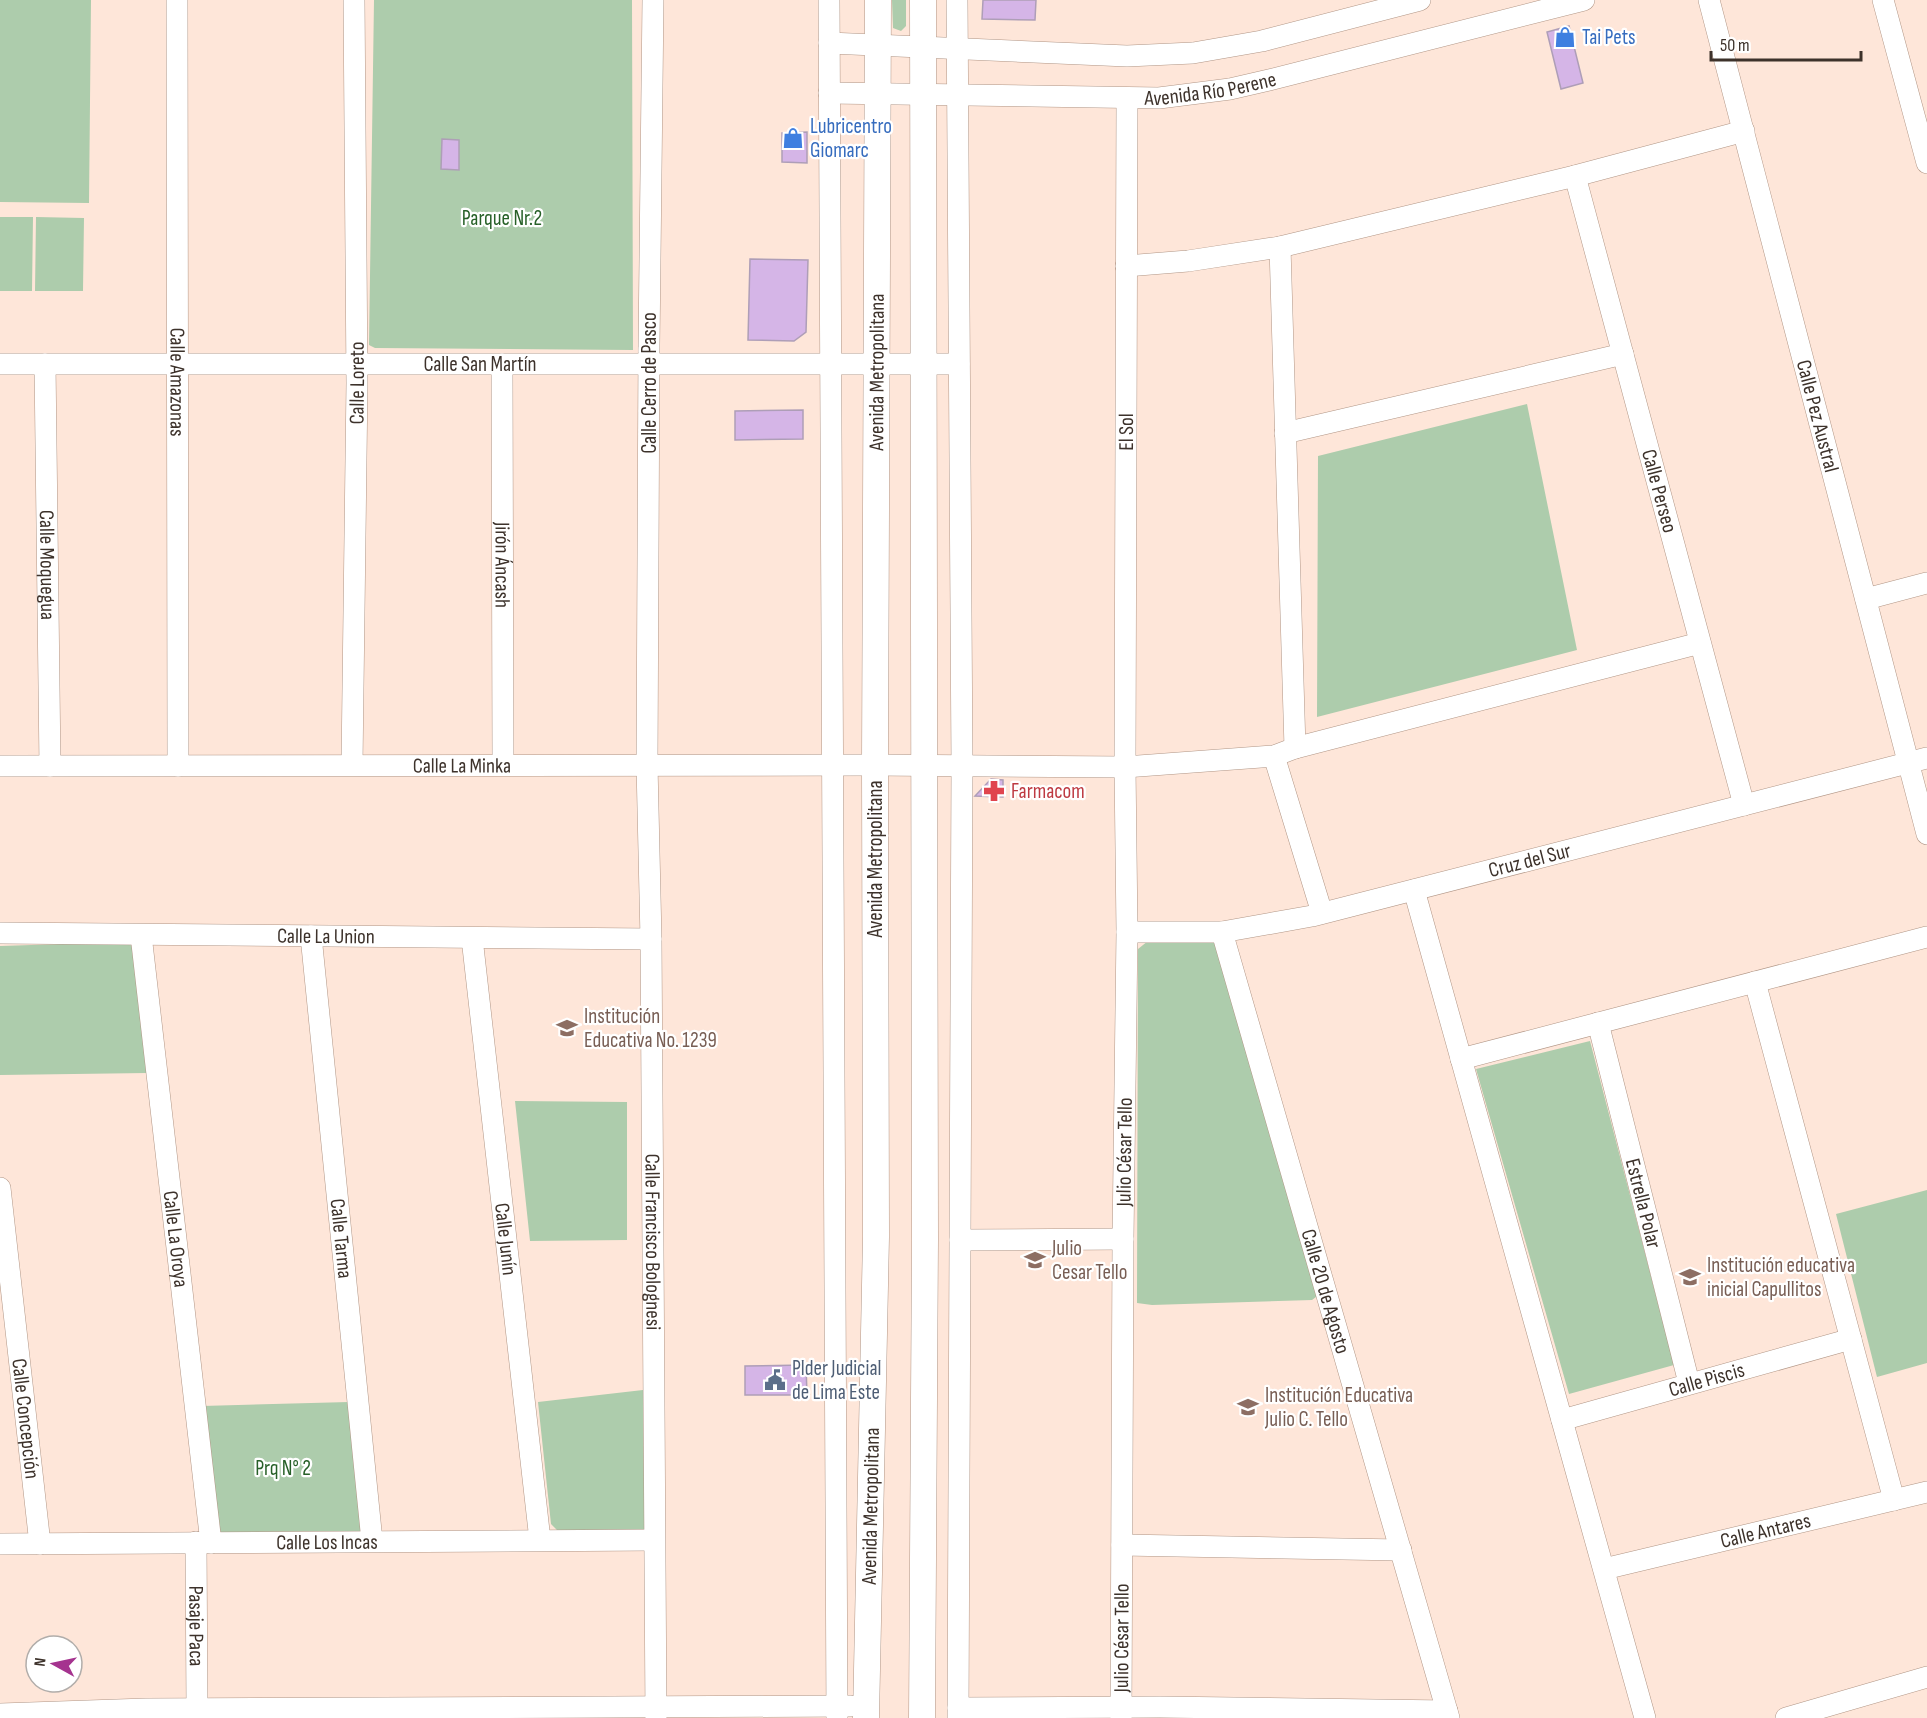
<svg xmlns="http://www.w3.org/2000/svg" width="1927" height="1718" viewBox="0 0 1927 1718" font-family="'Sofia Sans Condensed',sans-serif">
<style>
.green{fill:#adccac}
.building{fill:#d5b5e7;stroke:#ae9eb7;stroke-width:1.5}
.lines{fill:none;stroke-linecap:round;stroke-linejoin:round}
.minor-casing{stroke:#b19686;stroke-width:22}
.major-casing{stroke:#b19686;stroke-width:27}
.minor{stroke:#fff;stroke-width:21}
.major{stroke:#fff;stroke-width:26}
.labels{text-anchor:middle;stroke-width:4.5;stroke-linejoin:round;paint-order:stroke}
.shop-label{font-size:21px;fill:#366cbe;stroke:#fff;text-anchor:start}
.street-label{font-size:21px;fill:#3d322b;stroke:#fff}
.park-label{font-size:21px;fill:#276028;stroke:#fff}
.health-label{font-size:21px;fill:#be3a42;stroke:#fff;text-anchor:start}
.education-label{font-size:21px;fill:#785e54;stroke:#fff;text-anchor:start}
.service-label{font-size:21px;fill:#4e5e75;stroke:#fff;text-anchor:start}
</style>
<rect width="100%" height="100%" fill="#fee6d9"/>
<path class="green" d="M0,0H91L89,203L0,202Z
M374,0H632L633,350L375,348L369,345Z
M892,0H906V26L901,31L893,28Z
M0,217H33L32,291H0Z
M36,217L84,218L83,291H35Z
M1527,404L1577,650L1317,717L1318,456Z
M1211,940L1226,951L1320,1294L1312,1300L1152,1305L1137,1303L1138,949L1148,941Z
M125,942L134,947L147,1073L0,1075V946Z
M1590,1041L1674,1365L1569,1394L1476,1069Z
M515,1101L627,1102V1240L530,1241Z
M1927,1190V1363L1877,1377L1836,1214Z
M643,1390L646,1528L639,1533L558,1531L551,1524L538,1402Z
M349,1402L363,1531L218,1533L202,1406Z"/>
<path class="building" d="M983,0H1036L1035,20L982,19Z
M1569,26L1583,83L1561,89L1547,32Z
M807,132V163L782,162V133Z
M442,139L459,140V170L441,169Z
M750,259L808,260L806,332L794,341L748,340Z
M803,410V439L735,440V411Z
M991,779L1003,780V797L975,796Z
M806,1365L807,1395H745V1366Z"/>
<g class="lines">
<defs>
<g id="minor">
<path id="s1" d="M177,0L178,766"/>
<path id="s2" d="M653,0L649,345L647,765L651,939L656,1718"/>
<path d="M829,0L837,1718"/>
<path d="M957,0L962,766L958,1718"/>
<path id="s3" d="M1709,0L1927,834"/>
<path d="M1883,0L1927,163"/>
<path d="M829,43L1127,56L1193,53L1262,41L1420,0"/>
<path id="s4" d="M829,93L1159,98L1230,89L1269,80L1584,0"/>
<path id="s5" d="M1575,176L1744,805"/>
<path d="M1280,247L1295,748"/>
<path d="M1126,266L1188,261L1280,247L1575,176L1744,131"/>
<path id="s6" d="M0,364H959"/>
<path id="s7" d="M45,364L50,766"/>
<path id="s8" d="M502,364L503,765"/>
<path d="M1285,433L1623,354"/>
<path d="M1866,599L1927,583"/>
<path d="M1274,756L1322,913"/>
<path id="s9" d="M352,765L357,383L354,0"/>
<path id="s10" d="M0,766L875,765L1125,767L1274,756L1295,748L1700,643"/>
<path d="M1414,890L1645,1718"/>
<path id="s11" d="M1127,932H1222L1312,916L1927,758"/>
<path id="s12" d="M1222,932L1449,1718"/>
<path id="s13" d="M0,933L651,939"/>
<path id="s14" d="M141,935L211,1543"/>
<path id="s15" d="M311,936L372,1541"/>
<path id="s16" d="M472,938L540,1540"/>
<path d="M1755,982L1894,1500"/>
<path id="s17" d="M1598,1023L1689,1383"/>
<path d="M1461,1059L1927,937"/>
<path id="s18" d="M0,1188L40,1544"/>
<path d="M960,1240L1123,1239"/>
<path id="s19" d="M1562,1420L1851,1339"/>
<path id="s20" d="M196,1542L197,1709"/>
<path id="s21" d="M0,1544L654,1540"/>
<path d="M1122,1545L1401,1550"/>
<path id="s22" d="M1604,1569L1927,1492"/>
<path d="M958,1708L1160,1707L1447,1711"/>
<path d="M0,1714L146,1709L851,1706"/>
<path id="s23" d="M1121,1718L1123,1239L1127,932L1125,767L1127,99"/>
<path d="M1786,1718L1927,1677"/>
</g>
<g id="major">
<path id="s24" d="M866,1718L876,1237L875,765L878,0"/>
<path d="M922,1718L925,1240L923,0"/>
</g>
</defs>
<use href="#minor" class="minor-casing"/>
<use href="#major" class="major-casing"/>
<use href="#minor" class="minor"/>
<use href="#major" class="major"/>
</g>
<defs>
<symbol id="shop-bare" viewBox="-9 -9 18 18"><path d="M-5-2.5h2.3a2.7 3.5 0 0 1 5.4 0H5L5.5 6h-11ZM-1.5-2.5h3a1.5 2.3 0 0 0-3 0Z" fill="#3f7fe0" stroke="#fff" stroke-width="2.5" paint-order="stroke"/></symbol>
<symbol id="pharmacy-bare" viewBox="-9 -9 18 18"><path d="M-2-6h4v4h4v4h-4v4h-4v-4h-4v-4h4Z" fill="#e0444e" stroke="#fff" stroke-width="2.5" paint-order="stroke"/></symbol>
<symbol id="school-bare" viewBox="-9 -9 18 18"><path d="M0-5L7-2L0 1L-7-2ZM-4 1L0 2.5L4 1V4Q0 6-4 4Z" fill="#8d6e63" stroke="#fff" stroke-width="2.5" paint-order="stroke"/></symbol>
<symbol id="civic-bare" viewBox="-9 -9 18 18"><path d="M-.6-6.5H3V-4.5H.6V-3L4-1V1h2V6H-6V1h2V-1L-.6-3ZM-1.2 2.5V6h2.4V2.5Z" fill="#5c6f8a" stroke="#fff" stroke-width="2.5" paint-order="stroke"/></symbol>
</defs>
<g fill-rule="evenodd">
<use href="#shop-bare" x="1550" y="22" width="30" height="30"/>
<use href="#shop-bare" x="778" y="123" width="30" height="30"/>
<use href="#pharmacy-bare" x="979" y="776" width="30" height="30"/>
<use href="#school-bare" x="552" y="1013" width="30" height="30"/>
<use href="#school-bare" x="1020" y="1245" width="30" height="30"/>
<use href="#school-bare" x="1675" y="1262" width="30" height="30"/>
<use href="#civic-bare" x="760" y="1365" width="30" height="30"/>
<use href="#school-bare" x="1233" y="1392" width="30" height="30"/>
</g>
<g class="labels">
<g class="shop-label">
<text x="1582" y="44">Tai Pets</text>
<text x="810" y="133">Lubricentro<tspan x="810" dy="24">Giomarc</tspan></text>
</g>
<g class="street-label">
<text dy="7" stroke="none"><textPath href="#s4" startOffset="382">Avenida Río Perene</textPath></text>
<text dy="7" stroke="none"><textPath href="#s6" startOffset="480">Calle San Martín</textPath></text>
<text dy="7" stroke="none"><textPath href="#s24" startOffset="1346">Avenida Metropolitana</textPath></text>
<text dy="7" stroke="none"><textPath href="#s1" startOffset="382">Calle Amazonas</textPath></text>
<text dy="7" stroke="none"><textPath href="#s9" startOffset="382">Calle Loreto</textPath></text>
<text transform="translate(649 383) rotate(-90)" y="7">Calle Cerro de Pasco</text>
<text dy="7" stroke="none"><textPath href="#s3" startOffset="430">Calle Pez Austral</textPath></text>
<text dy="7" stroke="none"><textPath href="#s23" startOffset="1286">El Sol</textPath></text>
<text dy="7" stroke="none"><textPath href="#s5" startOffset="326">Calle Perseo</textPath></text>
<text dy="7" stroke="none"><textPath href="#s7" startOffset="201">Calle Moquegua</textPath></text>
<text dy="7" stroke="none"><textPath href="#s8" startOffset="201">Jirón Áncash</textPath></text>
<text dy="7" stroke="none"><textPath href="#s10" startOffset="462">Calle La Minka</textPath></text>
<text transform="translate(875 859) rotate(-90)" y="7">Avenida Metropolitana</text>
<text dy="7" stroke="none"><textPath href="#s11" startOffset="411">Cruz del Sur</textPath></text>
<text dy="7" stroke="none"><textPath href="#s13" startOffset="326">Calle La Union</textPath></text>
<text dy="7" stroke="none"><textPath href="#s23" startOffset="566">Julio César Tello</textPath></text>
<text dy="7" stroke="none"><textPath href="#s17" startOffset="186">Estrella Polar</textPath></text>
<text dy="7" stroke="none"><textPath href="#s14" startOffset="306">Calle La Oroya</textPath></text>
<text dy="7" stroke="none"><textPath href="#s15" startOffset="304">Calle Tarma</textPath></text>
<text dy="7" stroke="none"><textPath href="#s16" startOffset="303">Calle Junín</textPath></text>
<text dy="7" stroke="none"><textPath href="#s2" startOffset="1242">Calle Francisco Bolognesi</textPath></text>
<text dy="7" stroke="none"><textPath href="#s12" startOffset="374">Calle 20 de Agosto</textPath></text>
<text dy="7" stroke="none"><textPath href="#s19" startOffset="150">Calle Piscis</textPath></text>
<text dy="7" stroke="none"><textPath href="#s18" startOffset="232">Calle Concepción</textPath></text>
<text dy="7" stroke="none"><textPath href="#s24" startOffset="212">Avenida Metropolitana</textPath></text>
<text dy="7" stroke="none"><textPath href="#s22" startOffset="166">Calle Antares</textPath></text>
<text dy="7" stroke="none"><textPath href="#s21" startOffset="327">Calle Los Incas</textPath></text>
<text dy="7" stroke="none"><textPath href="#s20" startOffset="84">Pasaje Paca</textPath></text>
<text dy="7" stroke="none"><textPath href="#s23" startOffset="80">Julio César Tello</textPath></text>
</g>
<g class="park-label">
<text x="502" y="225">Parque Nr.2</text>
<text x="283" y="1475">Prq N° 2</text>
</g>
<g class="health-label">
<text x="1011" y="798">Farmacom</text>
</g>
<g class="education-label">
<text x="584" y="1023">Institución<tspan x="584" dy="24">Educativa No. 1239</tspan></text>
<text x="1052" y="1255">Julio<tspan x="1052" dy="24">Cesar Tello</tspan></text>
<text x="1707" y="1272">Institución educativa<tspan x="1707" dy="24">inicial Capullitos</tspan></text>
<text x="1265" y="1402">Institución Educativa<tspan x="1265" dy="24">Julio C. Tello</tspan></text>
</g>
<g class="service-label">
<text x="792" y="1375">Plder Judicial<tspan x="792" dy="24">de Lima Este</tspan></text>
</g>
</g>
<g transform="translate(54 1664) rotate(278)"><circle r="28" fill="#ffffff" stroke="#b1adaa" stroke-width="1.5"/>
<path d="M0-4.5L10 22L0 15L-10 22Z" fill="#a5338f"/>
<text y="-9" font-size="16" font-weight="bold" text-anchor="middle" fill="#3d322b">N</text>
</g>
<path d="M1711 51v9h150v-9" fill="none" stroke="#3d322b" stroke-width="3"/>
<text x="1720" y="51" font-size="18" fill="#3d322b" stroke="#ffffff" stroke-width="4.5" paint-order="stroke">50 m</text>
</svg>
